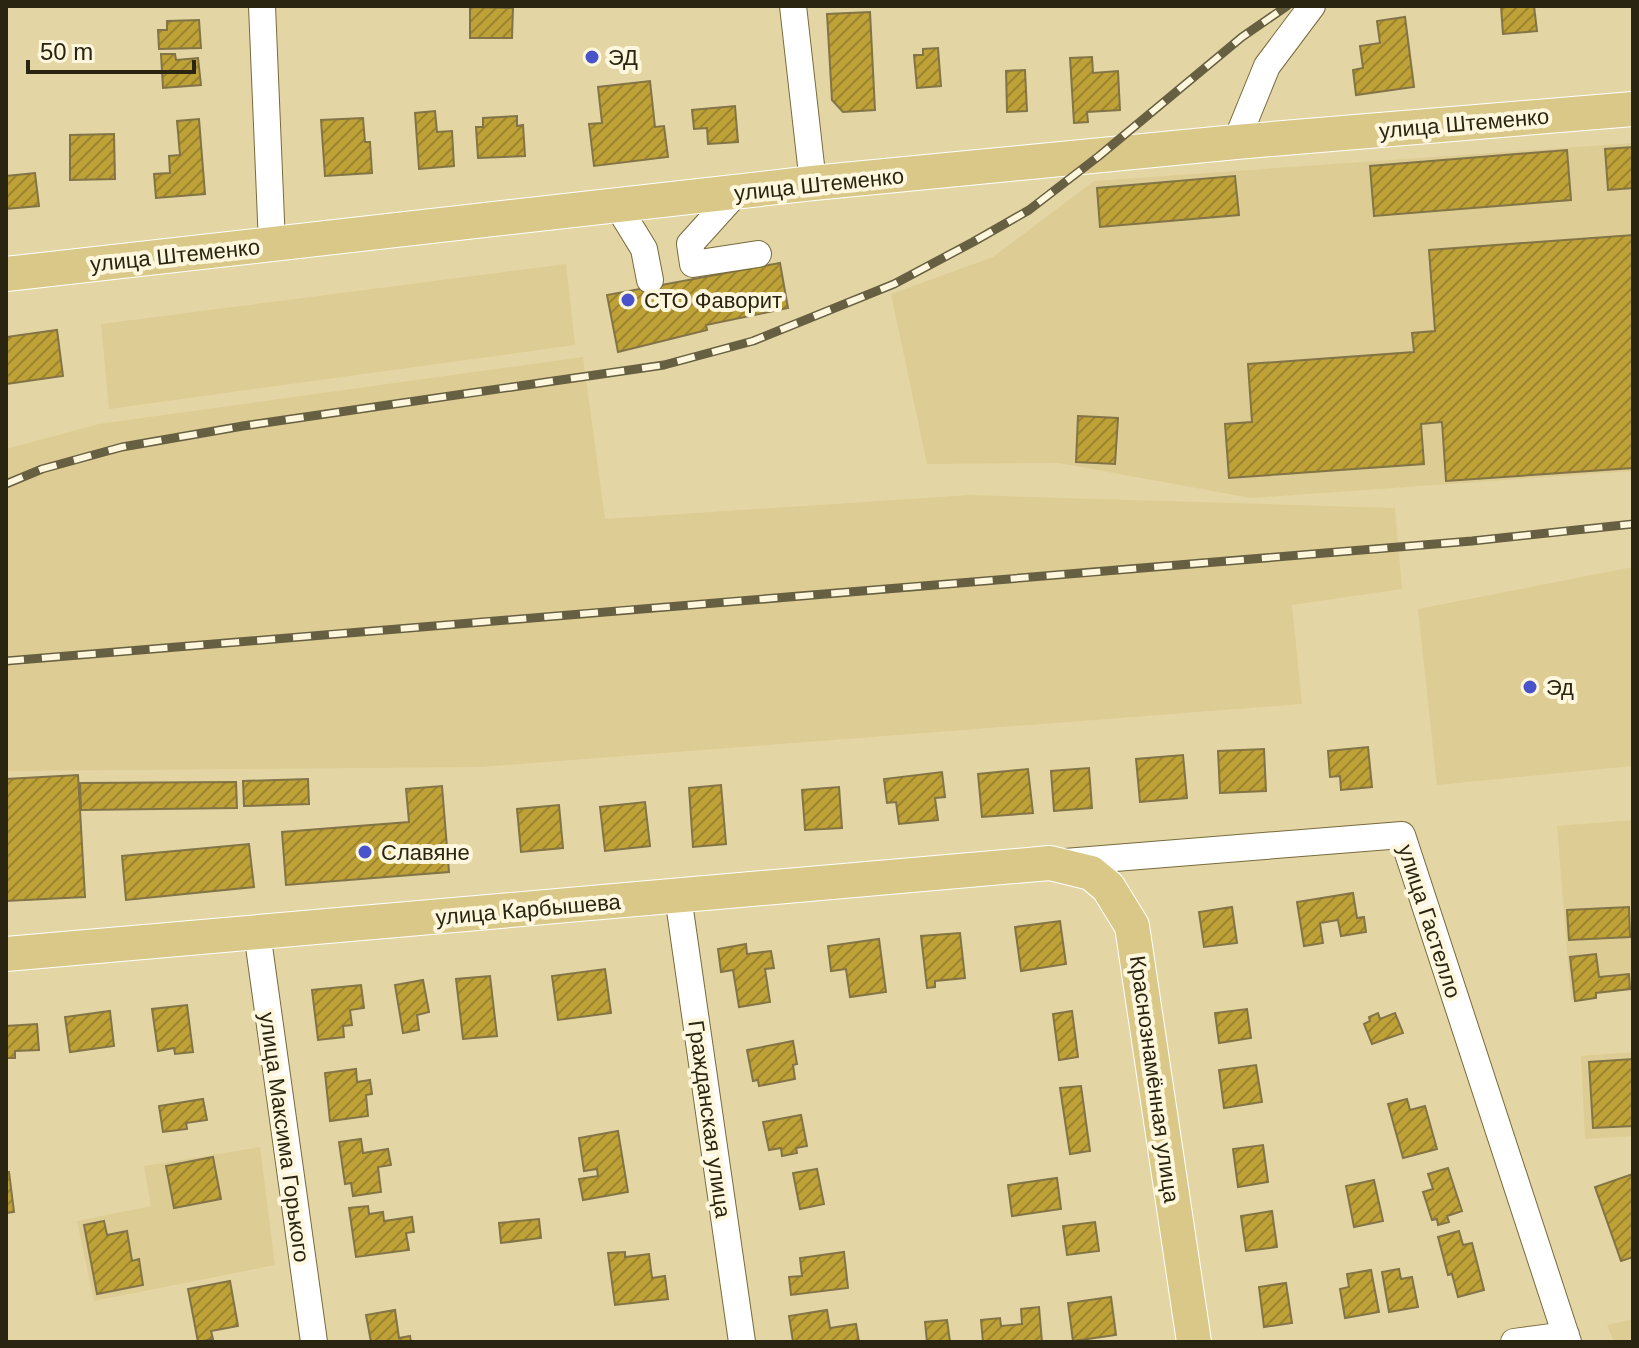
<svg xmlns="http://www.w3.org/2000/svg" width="1639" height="1348" viewBox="0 0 1639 1348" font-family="Arial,sans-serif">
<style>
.built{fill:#ddcc93}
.building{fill:url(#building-hatch);stroke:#827446;stroke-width:2}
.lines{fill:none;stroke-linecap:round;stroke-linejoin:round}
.minor-casing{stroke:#776a3c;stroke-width:28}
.major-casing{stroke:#fff;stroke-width:36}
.minor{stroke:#fff;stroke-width:26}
.major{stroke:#dac889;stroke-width:34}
.rail-casing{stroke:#675f41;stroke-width:9}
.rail{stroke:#fef7de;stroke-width:6;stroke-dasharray:18;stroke-linecap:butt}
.poi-dot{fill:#4954ca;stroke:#fef7de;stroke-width:3}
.labels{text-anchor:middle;stroke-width:8;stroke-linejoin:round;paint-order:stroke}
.poi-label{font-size:22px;fill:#2a2511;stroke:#fef7de;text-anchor:start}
.street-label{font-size:22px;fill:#2a2511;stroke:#fef7de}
</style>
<defs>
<pattern id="building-hatch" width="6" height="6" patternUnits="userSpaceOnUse" patternTransform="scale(2)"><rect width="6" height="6" fill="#bea237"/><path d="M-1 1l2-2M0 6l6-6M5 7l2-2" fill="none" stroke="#9b842d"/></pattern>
</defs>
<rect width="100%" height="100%" fill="#e4d6a4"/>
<path class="built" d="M1633,143V471L1251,498L1059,463L927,464L891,294L993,257L1094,181Z
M566,264L575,345L109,409L101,324Z
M583,357L605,519L970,495L1395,508L1402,589L1292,605L1302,704L481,767L6,771V449L99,424Z
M1633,567V766L1437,785L1418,609Z
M1633,820V990L1596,993V998L1571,1000L1557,826Z
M1633,1052V1136L1585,1139L1581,1056Z
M260,1147L275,1265L94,1301L77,1221L151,1206L144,1166Z
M1633,1319V1342H1614L1607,1325Z"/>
<path class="building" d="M1501,6H1534L1537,31L1503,34Z
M470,7L513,8L512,38H470Z
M870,12L875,110L843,112L832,100L827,14Z
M1405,17L1414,87L1356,95L1353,70L1363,68L1360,46L1380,43L1377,21Z
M199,20L201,48L159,49L158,30H167V21Z
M938,48L941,86L917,88L914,55H923V49Z
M161,54H175L176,60L198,58L201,85L163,88Z
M1092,57L1093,73L1118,71L1120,110L1087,112L1088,122L1074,123L1070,58Z
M1025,70L1027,111L1007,112L1006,71Z
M650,81L655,127L664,126L668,157L594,166L589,124L602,123L598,87Z
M735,106L738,142L708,144L707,128L694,129L692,110Z
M435,111L437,132L452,131L454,166L419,169L415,113Z
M517,116V126L523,125L525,156L478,158L476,127H483V118Z
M363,118L365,142H370L372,173L325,176L321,120Z
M199,119L205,194L156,198L154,174L170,173L169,156L180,155L177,121Z
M114,134L115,179L70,180V135Z
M1633,147V188L1608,190L1605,149Z
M1567,150L1571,200L1374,216L1370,166Z
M35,173L39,206L6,209V176Z
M1235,176L1239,215L1100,227L1097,188Z
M1633,235V468L1446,481L1442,422L1421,424L1424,464L1229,478L1225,424L1252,422L1248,364L1414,352L1412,333L1435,331L1429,250Z
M780,263L788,308L706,325L707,330L618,352L607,295Z
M57,330L63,376L6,384V337Z
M1078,416L1118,418L1115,464L1076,462Z
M1368,747L1372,787L1341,790L1340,776L1330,777L1328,751Z
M1264,749L1266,791L1220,793L1218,751Z
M1183,755L1187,798L1140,802L1136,759Z
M1089,768L1092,808L1054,811L1051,771Z
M1028,769L1033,813L982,817L978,774Z
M942,772L945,797L935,798L938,820L899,824L896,802L887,803L884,779Z
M78,775L85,897L6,901V779Z
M308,779L309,804L244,806L243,781Z
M236,782L237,808L81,810L80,783Z
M721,785L726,844L693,847L689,788Z
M442,786L449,872L286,885L282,832L409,822L406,789Z
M839,787L842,828L805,830L802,790Z
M645,802L650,846L605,851L600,807Z
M559,805L563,848L521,852L517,809Z
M249,844L254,887L126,900L122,856Z
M1353,893L1357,918L1364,917L1366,932L1341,936L1338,920L1320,923L1323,943L1304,946L1297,902Z
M1232,907L1237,943L1204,947L1199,912Z
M1629,907L1630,937L1569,940L1567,910Z
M1060,921L1066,964L1021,971L1015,927Z
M960,933L965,978L935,981V987L927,988L921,936Z
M879,939L886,992L850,997L846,969L831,971L828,946Z
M746,944L747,954L771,951L774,968L765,969L770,1002L739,1007L733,970L721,972L718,949Z
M1596,954L1599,977L1629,974L1630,989L1596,993V998L1575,1001L1570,957Z
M605,969L611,1013L558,1020L552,976Z
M490,976L497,1036L463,1039L456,979Z
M423,980L429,1012L417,1015L419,1030L403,1033L395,985Z
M361,985L364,1008L350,1010L352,1025L343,1026L344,1037L318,1040L312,990Z
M187,1005L193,1052L175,1054L174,1048L158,1051L152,1009Z
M1247,1009L1251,1038L1219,1043L1215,1013Z
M110,1011L114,1046L70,1052L65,1017Z
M1072,1011L1078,1057L1059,1060L1053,1014Z
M1378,1013L1380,1019L1395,1013L1403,1033L1372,1044L1364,1024L1370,1021L1369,1017Z
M37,1024L39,1050L15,1051V1058H6V1026Z
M793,1041L797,1064L793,1065L795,1079L759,1086L758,1080L753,1081L747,1050Z
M1633,1059V1126L1593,1128L1589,1062Z
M1256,1065L1262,1102L1224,1108L1219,1070Z
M356,1069L357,1082L370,1080L372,1094L366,1095L368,1116L330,1121L325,1073Z
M1081,1086L1090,1151L1070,1154L1060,1088Z
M203,1099L207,1120L186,1123L187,1129L163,1132L159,1106Z
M1407,1099L1410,1110L1425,1106L1437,1149L1403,1158L1388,1104Z
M801,1115L807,1146L796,1148L797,1153L782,1156L781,1148L769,1150L763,1122Z
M618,1131L628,1192L583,1200L579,1179L598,1176L597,1169L584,1171L579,1138Z
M361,1139L363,1153L388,1149L391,1165L378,1167L381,1192L353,1196L351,1183L345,1184L339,1142Z
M1263,1145L1268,1182L1238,1187L1233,1149Z
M213,1157L221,1199L174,1208L166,1166Z
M1448,1168L1462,1211L1447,1216L1449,1222L1438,1225L1437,1219L1432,1220L1423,1192L1433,1189L1428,1174Z
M817,1169L824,1204L800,1209L793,1173Z
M9,1172L14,1212L6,1213V1173Z
M1633,1174V1257L1621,1261L1595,1187Z
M1057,1178L1061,1209L1012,1216L1008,1185Z
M1374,1180L1383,1221L1354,1227L1346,1186Z
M368,1206L369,1214L383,1212L384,1221L412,1217L414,1232L406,1233L409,1250L356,1257L349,1208Z
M1272,1211L1277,1247L1246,1251L1241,1216Z
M539,1219L541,1238L501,1243L499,1223Z
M104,1221L107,1235L127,1231L132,1261L139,1259L143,1285L97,1294L84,1225Z
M1095,1222L1099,1251L1067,1255L1063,1226Z
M1459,1231L1463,1245L1472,1243L1484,1290L1458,1297L1452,1274L1448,1275L1438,1237Z
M625,1252V1257L649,1254L652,1278L665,1276L668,1299L615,1305L608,1253Z
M844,1252L848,1288L791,1295L789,1277L802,1276L800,1258Z
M1399,1269L1401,1279L1412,1277L1418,1307L1389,1312L1382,1272Z
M1371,1270L1379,1312L1345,1318L1340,1289L1349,1287L1347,1274Z
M230,1281L238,1326L211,1331L213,1339L198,1342L188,1289Z
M1286,1283L1292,1323L1264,1327L1259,1287Z
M1111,1297L1116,1335L1073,1341L1068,1303Z
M1039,1307L1042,1342H983L981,1320L1000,1318L1001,1326L1022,1324L1021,1309Z
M395,1310L399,1338L410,1336L411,1342H371L366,1315Z
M827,1310L830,1328L856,1324L859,1342H793L789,1316Z
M947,1320L950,1342H927L925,1322Z"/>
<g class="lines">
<defs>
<path id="minor" d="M262,6L272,244
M793,6L813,183
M1236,142L1267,66L1312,6
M737,192L690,244L693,264L758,254
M617,205L644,249L650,280
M1065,862L1402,835L1568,1342
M678,896L742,1342
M257,932L314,1342
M1514,1342L1566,1335"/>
<path id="major" d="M6,274L813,183L1236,142L1633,109
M6,954L1050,863L1091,873L1108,887L1132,926L1194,1342"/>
</defs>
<use href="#minor" class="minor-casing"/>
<use href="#major" class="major-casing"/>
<use href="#minor" class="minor"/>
<use href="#major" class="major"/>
<defs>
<path id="rail" d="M6,484L42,469L122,447L243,426L664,365L753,341L894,284L973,242L1029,210L1099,156L1242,37L1287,6
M6,661L1472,541L1633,524"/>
</defs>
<use href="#rail" class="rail-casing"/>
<use href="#rail" class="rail"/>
</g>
<g class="poi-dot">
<circle cx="592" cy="57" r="8"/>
<circle cx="628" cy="300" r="8"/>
<circle cx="1530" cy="687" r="8"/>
<circle cx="365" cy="852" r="8"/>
</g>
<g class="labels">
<g class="poi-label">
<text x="608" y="65">ЭД</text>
<text x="644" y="308">СТО Фаворит</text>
<text x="1546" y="695">Эд</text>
<text x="381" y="860">Славяне</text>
</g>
<g class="street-label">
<text transform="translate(1464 123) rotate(-5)" y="8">улица Штеменко</text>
<text transform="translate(819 184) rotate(-6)" y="8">улица Штеменко</text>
<text transform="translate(175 255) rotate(-6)" y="8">улица Штеменко</text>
<text transform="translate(528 909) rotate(-5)" y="8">улица Карбышева</text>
<text transform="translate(1430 921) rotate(72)" y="8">улица Гастелло</text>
<text transform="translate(1155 1079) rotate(82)" y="8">Краснознамённая улица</text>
<text transform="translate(710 1119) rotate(82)" y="8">Гражданская улица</text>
<text transform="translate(285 1137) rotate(82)" y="8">улица Максима Горького</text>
</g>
</g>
<rect width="1639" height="1348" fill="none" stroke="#2a2511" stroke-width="16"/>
<path d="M28 60v12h166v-12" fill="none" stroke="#2a2511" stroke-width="4"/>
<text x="40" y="60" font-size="24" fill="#2a2511" stroke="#fef7de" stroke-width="6" paint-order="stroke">50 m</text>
</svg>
